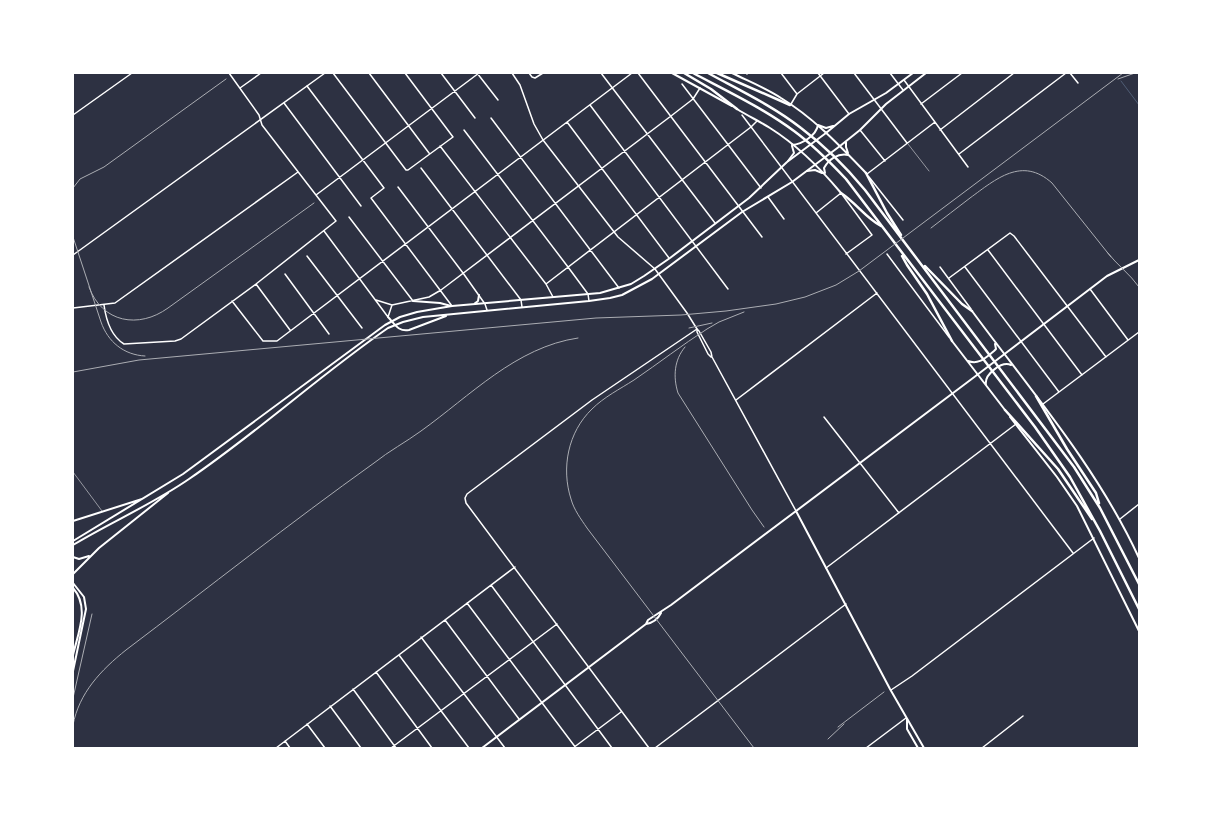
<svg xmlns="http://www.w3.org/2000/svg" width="1212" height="821" viewBox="0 0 1212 821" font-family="Montserrat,sans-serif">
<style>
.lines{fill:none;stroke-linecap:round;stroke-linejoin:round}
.stream{stroke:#4f5d75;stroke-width:1}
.service{stroke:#fff;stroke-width:0.5}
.minor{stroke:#fff;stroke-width:1.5}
.tertiary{stroke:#fff;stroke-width:1.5}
.secondary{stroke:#fff;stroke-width:2}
.primary{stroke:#fff;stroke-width:2}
.motorway{stroke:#fff;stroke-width:2.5}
.rail{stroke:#abadb3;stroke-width:1}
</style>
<rect width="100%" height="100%" fill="#2d3142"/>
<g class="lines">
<path class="stream" d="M1121,81L1139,105"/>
<path class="service" d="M908,144L929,171
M73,472L102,511"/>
<path class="minor" d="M333,73L406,170H408L453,137L405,73
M369,73L429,153
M441,73L475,118
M477,73L498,100
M529,73L532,77L535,78L543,73
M601,73L715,223
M638,73L762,237
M746,73L747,74
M781,73L797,94
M818,73L849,114
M854,73L907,143
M890,73L903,90
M1070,73L1078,83
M904,80L968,167
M682,84L761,188
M307,86L384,188L371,198L452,306
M240,88L261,73
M284,103L361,206
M791,104L797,94L824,73
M921,104L962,73
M590,105L728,289
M73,115L132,73
M742,115L1073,553
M491,118L619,288
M567,122L669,258
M464,130L568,267L588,294L589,301
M860,130L885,161
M940,130L1014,73
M440,146L546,284L553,297
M959,154L1066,73
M421,168L521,300L522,307
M867,174L935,122
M869,177L903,220
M398,187L463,273L485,304L487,310
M316,195L479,73
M768,197L784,219
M816,213L841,193L872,235L846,254
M349,217L413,301
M324,231L388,317
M988,250L1082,375
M887,254L949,337
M307,256L362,328
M940,267L971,309
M965,267L1059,392
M285,274L329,334
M949,278L1010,233L1014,236L1106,357
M256,284L290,330
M546,284L751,127L757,121
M1090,289L1128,340
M376,300L392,305L429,297L441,290L671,116L693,99L700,88
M232,301L263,341H277L632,73
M104,305C106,320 111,336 124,344L175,341L181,339L256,284L336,221L262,125L259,115L229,73
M73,308L115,303L298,172
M388,317L392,305
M736,400L877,293
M1043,404L1139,332
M824,417L899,513
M1120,519L1139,504
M826,568L1016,424
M491,585L612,748
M467,603L576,748
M445,620L519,719
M421,637L505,748
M399,655L469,748
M376,672L432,748
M353,689L396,748
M891,690L912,676L1094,538
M330,706L361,748
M307,724L325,748
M285,741L290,748
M276,748L515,567
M391,748L557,624
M573,748L621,712
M649,748L466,503L465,498L467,494L592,400L697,329
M655,748L846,604
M866,748L906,718
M982,748L1023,716"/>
<path class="tertiary" d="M512,73L520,85L534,124L543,140L618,237L655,269L687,313L697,329L699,331L711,352L712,357L796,511
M73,255L325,73
M697,329V332L708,354L711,357"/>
<path class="secondary" d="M672,73L732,106
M732,73C748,81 766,88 781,98C814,118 840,146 866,173
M737,109C748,116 759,121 770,128C797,145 821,169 841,193
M826,133L849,114L886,93L913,73
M846,142V147L848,153
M792,145C802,144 816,136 818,125L826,128L833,126
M840,146L860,130L886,104L926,73
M788,161L794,153L792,146
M807,171L815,170L822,173
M825,173L824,168C829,159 838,153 848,155
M972,311C1031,391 1097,467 1139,558
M952,341L1005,410
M968,361C979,365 985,358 994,351L996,349L995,344
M986,385C984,374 1002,361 1011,365
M1010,417L1057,477L1077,506L1139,631
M796,511L890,689L924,748
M73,583L84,597L86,609L73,671
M73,588C90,607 78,633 73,655
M646,624L648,620L671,605L977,375
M907,719V729L918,748
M482,748L646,624C652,623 658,619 661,613"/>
<path class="primary" d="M413,301L440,303L451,306
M474,304L478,301L479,295
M388,317C395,324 398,332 409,330L446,316
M977,375L1107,276L1139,260
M73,521L142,499
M73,541L183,474L385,325L400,317L417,312L452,306L600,293L631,284L644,276L670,258L749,198L787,162L826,133
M73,545C111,522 153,504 189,479C258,432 320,375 388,328L403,322L423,317L589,301L610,298L622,295L652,279L742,212L792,182L840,146
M73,557L79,559L89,556
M73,574L99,548L168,493"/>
<path class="motorway" d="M684,73L711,89L737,109
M693,73C727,91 763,108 794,131C813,145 830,162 846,179L1035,427L1070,477L1100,531L1139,609
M708,73C739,90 773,106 801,128C825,146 846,167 865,190L1074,467L1100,508L1139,584
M717,73L790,105
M866,173L887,213L901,235
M841,193C856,203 866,218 881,226
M902,256L907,265L927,294L952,341
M925,266L962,304L972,311
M1036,396L1067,449L1096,493L1099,503
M1005,410L1058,469L1092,519"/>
<path class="rail" d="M1118,79L1135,73
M73,188L80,179L104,167L226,79
M931,228C944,218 957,208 970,198C996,179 1022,156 1052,183L1111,257
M73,237L101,322C108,342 124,355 145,356
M1107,252C1117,265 1130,274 1139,287
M89,287C102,323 139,329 168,308L314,203
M744,312L719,322L707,329C682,345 659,363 634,380C620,389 604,397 592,409C568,432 561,468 571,499C574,510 581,519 587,528L754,748
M689,328L712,323
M685,347C674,360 673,377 678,393L752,510L764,527
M73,372L139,360L596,318L681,315L726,311L776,304L805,297L836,285L859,271L1123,73
M73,698L92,614
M73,725C79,693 101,670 126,650C208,588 290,523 374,463C389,451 406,442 421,431C470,396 516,347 578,338
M838,727L884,692
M828,739L844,724"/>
</g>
<rect width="1212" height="821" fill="none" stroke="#ffffff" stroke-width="148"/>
</svg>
